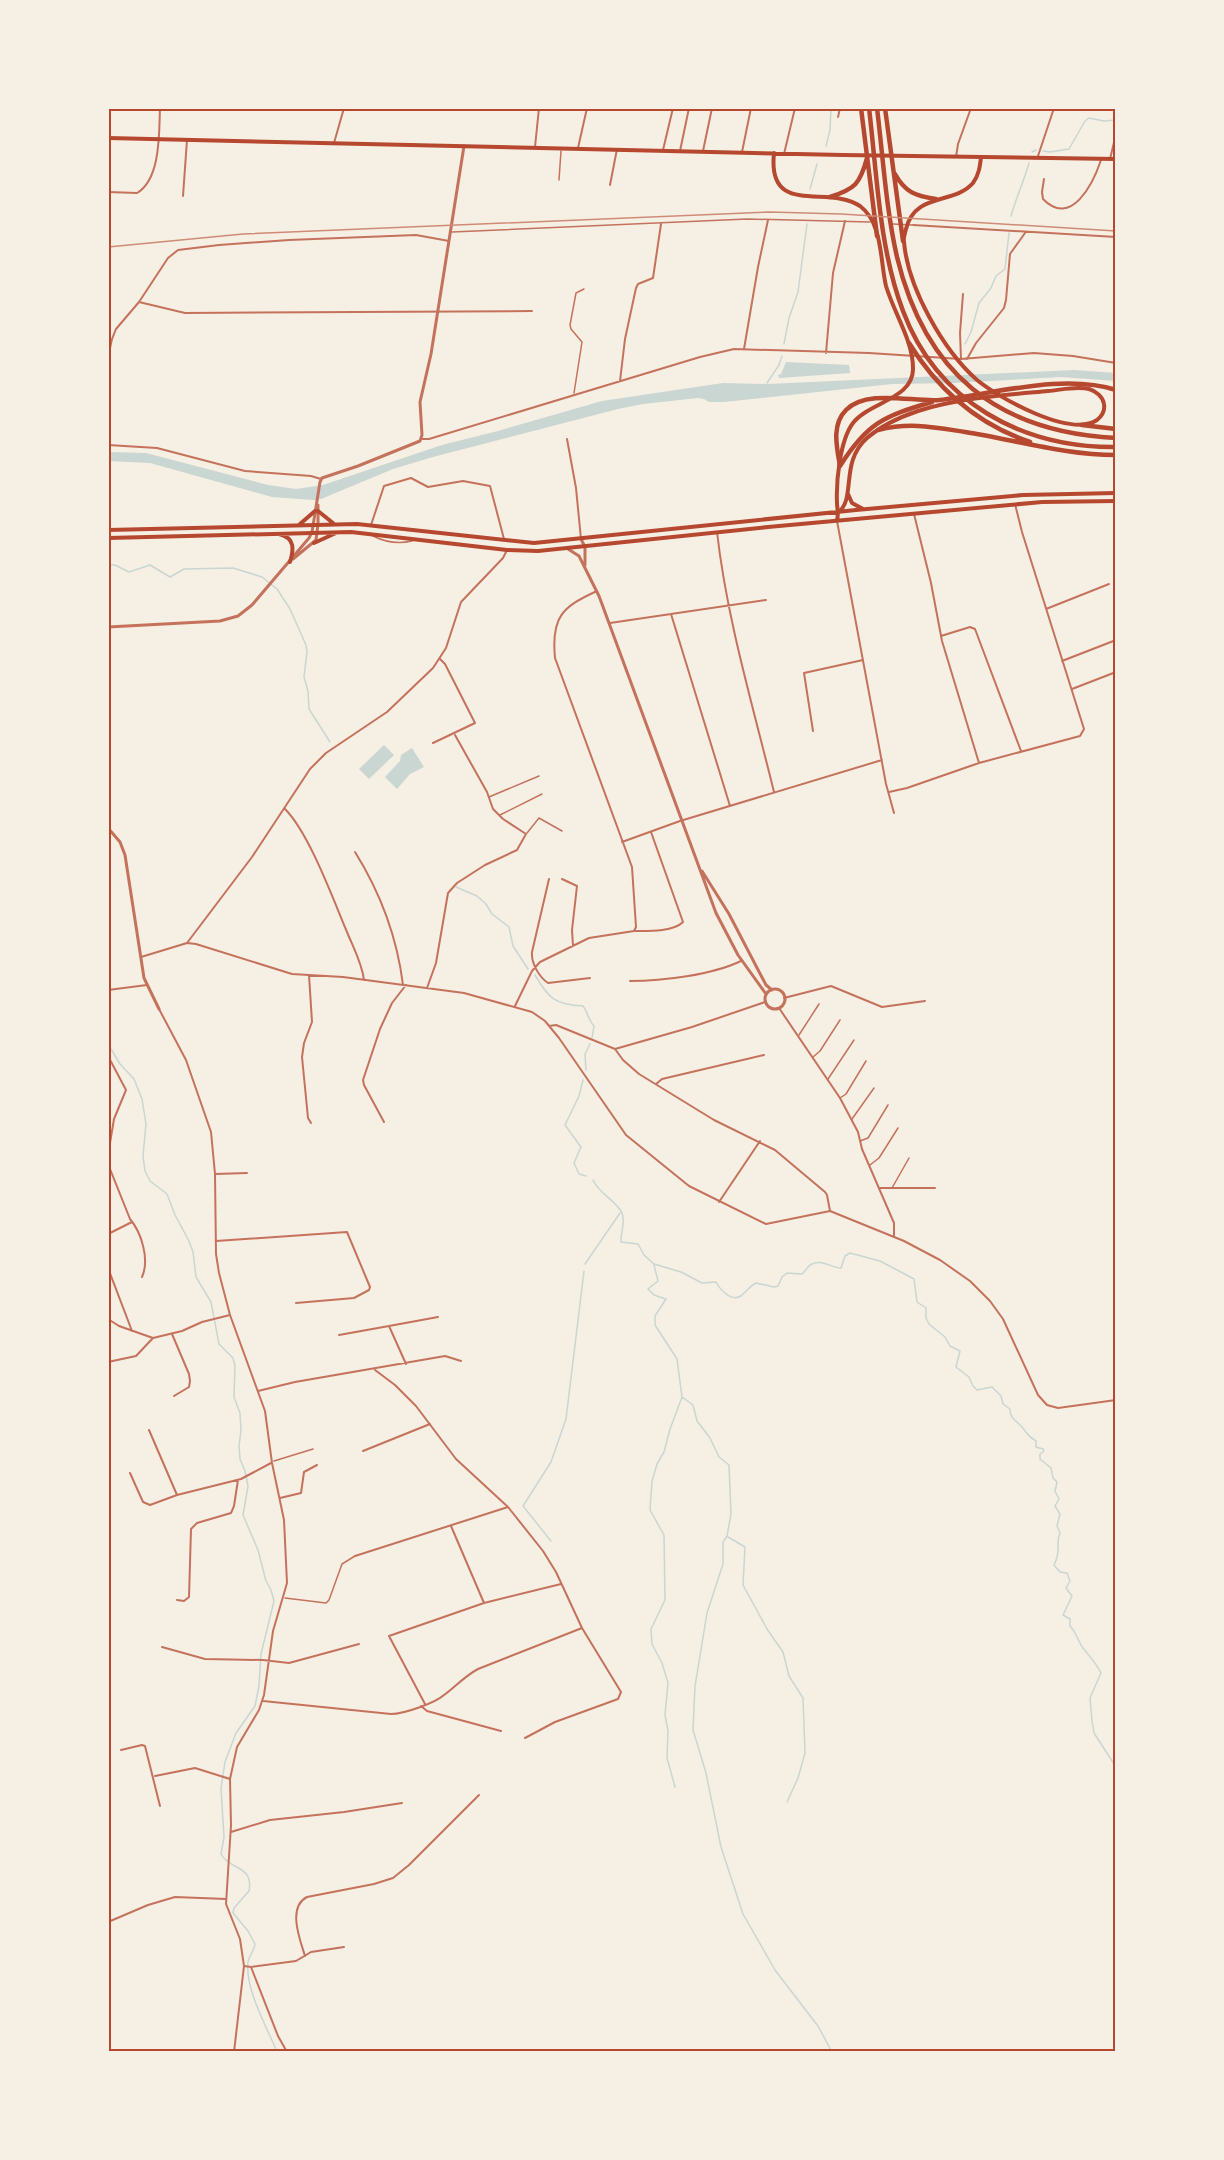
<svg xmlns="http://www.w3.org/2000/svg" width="1224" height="2160" viewBox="0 0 1224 2160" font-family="Roboto,sans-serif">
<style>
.water{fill:#c9d6d2}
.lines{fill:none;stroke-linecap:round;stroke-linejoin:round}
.stream{stroke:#c9d6d2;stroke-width:1.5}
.service{stroke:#c5725c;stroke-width:1.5}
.minor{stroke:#c5725c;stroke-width:2}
.tertiary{stroke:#c5725c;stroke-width:3}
.secondary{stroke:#b5482f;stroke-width:4}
.motorway{stroke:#b5482f;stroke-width:4.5}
.rail{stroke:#cf8b77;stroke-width:1.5}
.neatline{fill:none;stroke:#b5482f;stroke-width:2}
</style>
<rect width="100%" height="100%" fill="#f6efe4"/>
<path class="water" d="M786,362L849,365L850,373L779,378L778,375L781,374Z
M1074,370L1116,373V381L1061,377L953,383L892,384L724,402H709L704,399L698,398L643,404L618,409L433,457L393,469L321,499L314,500L272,497L150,463L108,461V452L146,453L268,485L296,489L323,485L442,445L498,431L602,401L723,383L768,384Z
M384,745L394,755L369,779L359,769Z
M412,748L424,767L410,774L397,789L385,777L400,761L401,755Z"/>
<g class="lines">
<path class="stream" d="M826,146L830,130L831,108
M1043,151L1050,152L1069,149L1085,121L1089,118L1104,121L1116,120
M1032,152L1036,150
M810,189L817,164
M1011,216C1016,198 1024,181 1029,163
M784,344L789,318L798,292L807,224
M965,344L971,332L979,303L991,288L996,276L1005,269L1009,233
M767,383L779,365L782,356
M108,565H115L129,572L150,565L170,577L184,569L233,568L262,577L277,589L290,609L306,645L307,652L304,677L308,691L309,709L330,742
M456,887L477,896L486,904L492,914L509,927L513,946L528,969
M535,975C548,997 554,1005 583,1006C588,1012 588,1020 594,1026L592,1038
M108,1044L120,1064L134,1079L142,1099L146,1124L143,1156L145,1171L150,1181L167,1194L175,1215L189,1241L193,1252L196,1277L211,1302L219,1344L233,1358L235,1366L234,1397L240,1413L241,1430L239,1446L240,1459L245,1471L248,1486L243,1515L258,1550L266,1581L271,1590L274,1601L261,1654L259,1686L255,1706L236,1733L225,1762L221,1788L224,1837L221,1854C229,1870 254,1865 249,1891L234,1908L233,1913L248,1931L255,1944C254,1951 249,1956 248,1962C245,1990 267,2027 277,2052
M586,1070L585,1054L590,1044
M583,1080L579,1096L565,1125L581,1147L574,1163L579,1174L586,1176
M593,1180C599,1194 616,1200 622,1213C626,1223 620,1233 621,1242L638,1244L644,1255L654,1264L681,1272L702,1283L716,1282C721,1291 734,1305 744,1293C749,1289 750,1286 756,1283L774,1287L778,1286L782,1277L787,1273L802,1274C806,1271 808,1265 812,1264C823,1259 832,1268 841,1268L845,1256L850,1253L880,1261L914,1279L917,1302L926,1308V1318L929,1324L945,1337L950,1346L960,1351L956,1367L969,1377L973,1386L977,1390L992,1387L1001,1396L1003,1404L1010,1409C1010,1419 1016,1420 1022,1427C1028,1434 1027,1436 1036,1441V1447L1043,1449L1044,1451L1040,1454V1459L1051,1468L1053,1478L1057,1482L1055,1491L1059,1499L1055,1506L1060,1514L1057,1526L1060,1533C1055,1544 1062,1550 1054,1565L1060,1572L1067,1573L1070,1581L1066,1588L1072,1596L1063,1615L1070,1619V1626C1076,1632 1078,1641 1083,1648C1090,1657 1096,1663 1101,1673L1090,1698L1092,1721L1094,1733L1116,1767
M585,1264L620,1213
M654,1265L658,1281L648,1289L654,1295L666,1299L655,1316V1325L677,1359L682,1397L670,1429L664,1452L657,1464L652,1481L650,1510L664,1535L665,1600L651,1629L652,1644L662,1663L668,1683L665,1715L668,1731L667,1758L675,1787
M682,1397L693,1405L697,1421L710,1438L719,1457L729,1465L731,1514L727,1536L723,1542V1564L707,1613L695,1686L693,1730L706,1773L721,1847L743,1914L775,1970L818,2026L832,2052
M728,1537L745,1547L743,1585L767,1629L783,1652L789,1676L803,1698L805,1753L798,1778L787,1802
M551,1541L523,1506L551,1462L566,1419L584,1271"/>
<path class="service" d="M559,180L561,151
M893,224L912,225
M452,232L747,219L870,222
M574,393L582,342L571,329L570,325L576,293L584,289
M373,536C385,542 399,544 412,541
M489,797L539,776
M500,815L542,794
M527,833L539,818L562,831
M799,1035L819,1004
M813,1057L820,1051L840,1020
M828,1079L854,1040
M840,1098L846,1094L866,1061
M852,1119L874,1088
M860,1141L868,1138L888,1105
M870,1165L879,1158L898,1128
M892,1188L909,1158
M274,1461L313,1449
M285,1598L326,1603L329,1600L342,1564L355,1556"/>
<path class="minor" d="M838,117L840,108
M334,143L344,108
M535,147L539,108
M578,148L587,108
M663,150L673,108
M680,151L689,108
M703,151L712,108
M742,152L751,108
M784,154L795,108
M1038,156L1054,108
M956,157L958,144L971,108
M1110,159L1116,134
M1044,179L1042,192L1043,199C1071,228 1093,184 1101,160
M610,185L617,149
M108,192L137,193C161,179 159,132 160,108
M183,196L187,140
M913,225L1116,237
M139,302L185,313L532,311
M744,349L758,267L768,220
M826,353L833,273L845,221
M108,357L112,339L116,329L139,302L168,258L178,250L219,245L289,240L416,235L449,241
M961,359L960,333L963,294
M967,359L976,343L1004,308L1006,300L1010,254L1025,233
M620,381L625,339L636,288L638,284L653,278L661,224
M421,439H429L700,357L734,349L869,353L961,359L1034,353L1073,356L1116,363
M567,439L576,488L581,539
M108,445L157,448L245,471L311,476L321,479
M914,514L931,583L942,641L979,763
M837,521L886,784L894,813
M371,525L384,486L411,478L428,487L463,481L490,486L504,539
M717,532C727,620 753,706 774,792
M1046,609L1109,584
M671,614L730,806
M610,623L766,600
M941,636L970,627L975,629L1021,751
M1062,661L1116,640
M1072,689L1116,672
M813,731L804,673L863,660
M433,743L475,723L445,664L440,659
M889,792L907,788L979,763L1080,736L1084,729L1022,532L1015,504
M285,809C309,833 333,899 347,932C353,947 362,963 364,980
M622,842L680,821L882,760
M355,852C380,892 397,937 403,985
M549,879L532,952C531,963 539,977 548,983L590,978
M562,879L577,886L572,930L573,946
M634,931C648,931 673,932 683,922L651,832
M187,943L252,857L310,769L326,753L387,712L433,668L446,648L461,602L503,558L507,550
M141,957L187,943L196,944L292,974L343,977L464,993L532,1012L545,1021L559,1038L626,1135L689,1186L766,1224L830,1211L904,1241L940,1260L970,1281L990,1301L1003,1319L1038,1395L1047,1405L1058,1408L1116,1400
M309,975L312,1022L304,1043L302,1057L308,1118L311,1123
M630,981C662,981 712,975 741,961
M427,988L436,963L448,893L457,883L485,865L517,850L526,834L503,819L493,809L487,792L455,735
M108,990L147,985
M784,998L831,986L882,1007L925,1001
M515,1006L532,971L540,962L589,938L634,931L636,927L632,867L555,658C551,617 562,607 597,591
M779,1008L840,1098L858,1132L862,1149L894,1223V1236
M159,1009L186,1060L211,1132L215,1174L216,1254L219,1273L230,1315L265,1411L272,1463L284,1520L287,1583L273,1631L264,1695L259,1710L237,1747L230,1779L231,1825L226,1904L240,1939L244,1966L234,2052
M549,1026L556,1025L615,1049L623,1060L639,1074L714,1120L775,1150L825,1192L827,1195L830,1211
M615,1049L692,1027L765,1002
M108,1056L126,1090L114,1119L108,1155
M656,1084L662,1079L764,1055
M384,1122L364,1085L363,1080L380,1029L392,1003L406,985
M108,1164L130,1219C141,1232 150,1259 142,1277
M215,1174L247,1173
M879,1188H935
M719,1202L760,1141
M108,1234L132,1222
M216,1241L347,1232L370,1287L369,1290L354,1298L296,1303
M108,1268L132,1331
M108,1319L119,1326L153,1338
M172,1334L189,1374L190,1381L189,1387L174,1396
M339,1335L389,1326
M153,1338L182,1331L202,1322L230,1315
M108,1362L136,1356L153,1338
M406,1364L389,1326L438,1317
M375,1370L395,1385L416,1406L456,1459L508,1507L543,1551L556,1572L582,1628L621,1692L618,1699L555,1722L525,1738
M258,1391L295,1382L445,1356L461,1361
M149,1430L177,1495
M363,1451L430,1424
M130,1473L143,1502L150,1505L177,1495L241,1479L271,1463
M280,1498L301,1493L304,1472L317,1465
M451,1526L484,1603
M355,1556L508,1507
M177,1600L184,1601L189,1597L191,1529L197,1523L231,1513L234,1506L238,1480
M162,1647L205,1659L263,1660L289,1663L359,1644
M263,1701L391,1714C404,1714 435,1703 444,1695C456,1686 465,1676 478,1669L582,1628
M425,1704L389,1636L484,1603L561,1584
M421,1706L427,1711L501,1731
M108,1709L110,1708
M121,1750L142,1745L145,1746L160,1806
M155,1776L195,1768L230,1779
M231,1832L270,1820L344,1812L402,1803
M108,1922L148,1905L175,1897L226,1899
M305,1956C300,1940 287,1907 307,1897L374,1884L393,1878L409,1865L479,1795
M244,1966L251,1967L296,1961L311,1952L344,1947
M251,1967L278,2036L287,2052"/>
<path class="tertiary" d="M581,539L585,547V565
M568,549L579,556L599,596L716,913L738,955L766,994
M293,559L316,540L318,524V505
M108,627L220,621L238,616L252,605L309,538L312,532L320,482L322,478L358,466L420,441L422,435L420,402L431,354L464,146
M108,828L120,842L125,855L144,978L159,1009
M702,871L729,914L766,985L772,990
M765 999a10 10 0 1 1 20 0a10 10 0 1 1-20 0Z"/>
<path class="secondary" d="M108,138L843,155L1116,159
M774,153C767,218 828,184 860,206C883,223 880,261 886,286C894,313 913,341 913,368C914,399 869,402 853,423C840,440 836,481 837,503C837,509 839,513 837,520
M848,494L852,503L863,509
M318,511L333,523
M839,512C856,497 840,462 867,438C881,426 900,417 918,411C959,398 1005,395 1048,391C1061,390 1076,386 1089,389C1096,391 1103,397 1104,404C1105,410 1102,416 1097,420C1070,438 999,398 977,380C943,350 908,288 904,242C903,238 905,233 906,229C915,192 954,205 973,183C979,175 980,166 981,157
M300,524L315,511
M108,530L357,524L534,543L856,510L1023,495L1116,493
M279,534C295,538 294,549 290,562
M108,538L351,532L507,550L538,551L768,527L1042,502L1116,501
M314,543L336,533"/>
<path class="motorway" d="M861,108L877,236
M869,108C877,174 879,248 903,311C937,402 1022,448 1116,447
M877,108C883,157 886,209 897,257C925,373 997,432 1116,438
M885,108L903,241
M895,174C905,192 915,196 936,199
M830,197C855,189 860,184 867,158
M909,343C938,390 977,424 1030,442
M1082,425L1116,429
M878,430C910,422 933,427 965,432C1016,440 1065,455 1116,455
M840,466C837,448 831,425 846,410C867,389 912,402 939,400C994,394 1063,373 1116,390
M840,466C867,423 884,416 932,402"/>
<path class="rail" d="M108,247L243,234L770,212L841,214L1116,231"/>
</g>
<rect width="1224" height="2160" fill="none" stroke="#f6efe4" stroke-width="219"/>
<rect x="110" y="110" width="1004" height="1940" class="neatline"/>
</svg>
